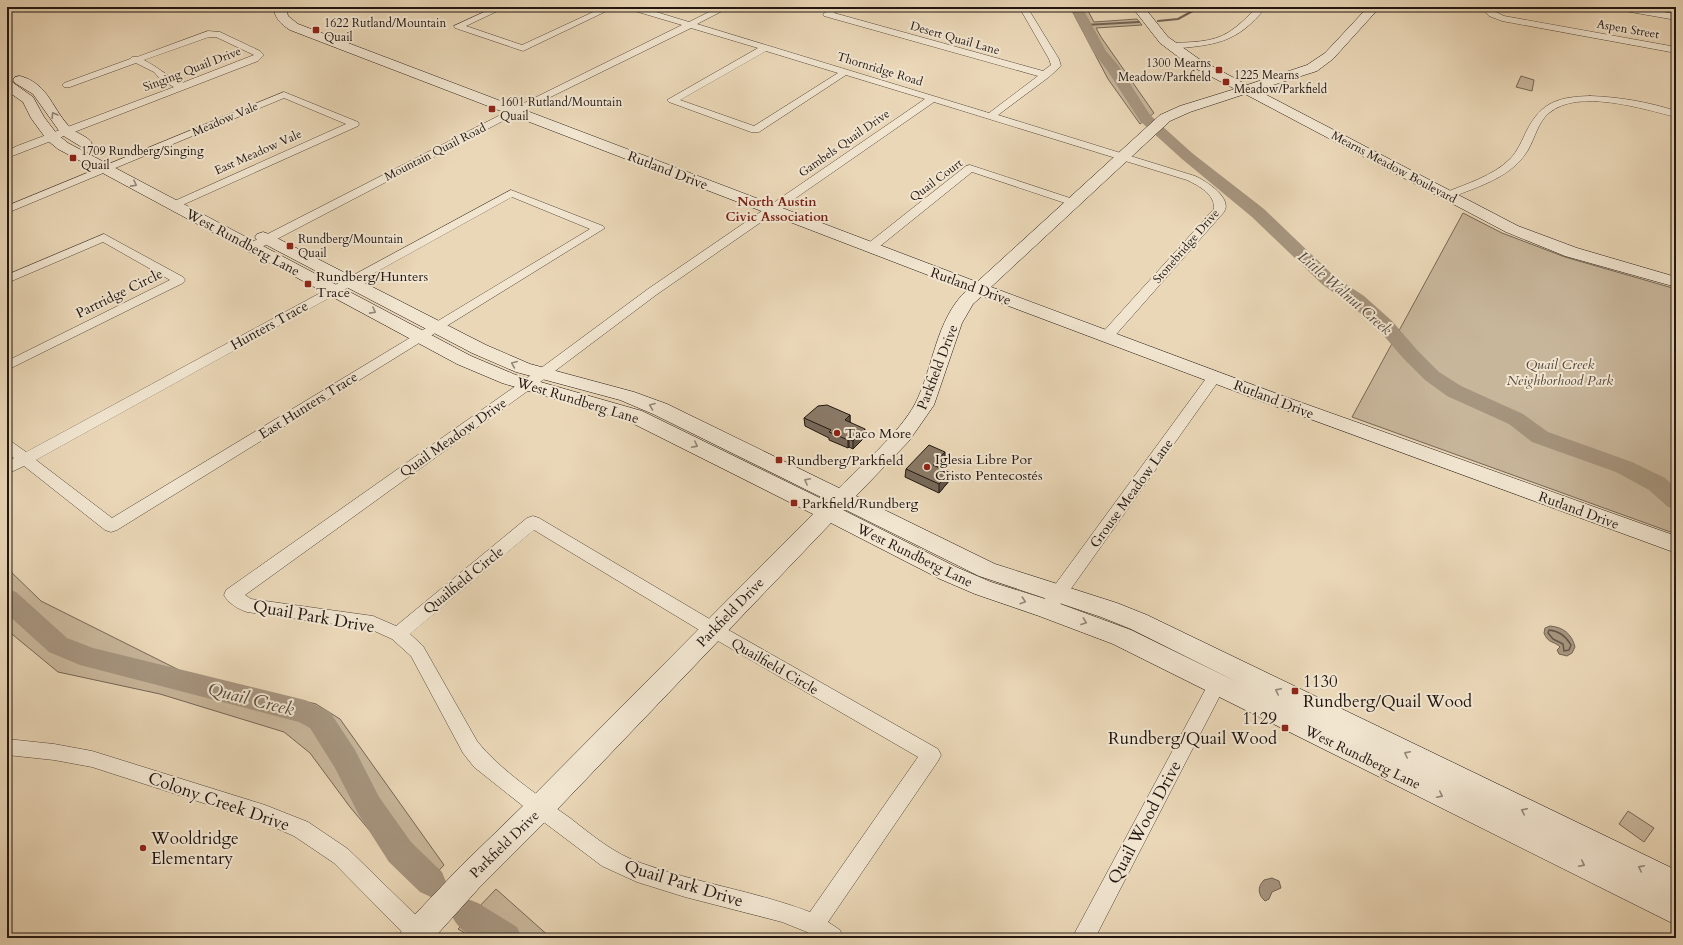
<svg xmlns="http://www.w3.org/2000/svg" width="1683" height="945" viewBox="0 0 1683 945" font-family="Cardo,serif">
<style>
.green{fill:#c8b69b;stroke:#746656}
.water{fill:#a6957f;stroke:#716253}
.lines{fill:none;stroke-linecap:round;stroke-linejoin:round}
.shore{stroke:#645648;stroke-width:1.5}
.stream{stroke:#716253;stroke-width:2}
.river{fill:#a6957f;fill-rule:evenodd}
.street-casing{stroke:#53463a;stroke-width:1}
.secondary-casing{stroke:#211611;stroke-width:1}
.street{fill:#f1e5d0;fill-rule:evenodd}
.secondary{fill:#f1e5d0;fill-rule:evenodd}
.wall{fill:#776959;stroke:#211611}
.shaded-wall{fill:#615548;stroke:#211611}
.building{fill:#8a7a67;stroke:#211611}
.oneway{stroke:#93887a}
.poi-dot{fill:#8f2418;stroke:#f1e5d0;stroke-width:1.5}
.labels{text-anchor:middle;stroke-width:4;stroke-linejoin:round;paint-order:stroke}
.far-poi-label{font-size:12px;fill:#211611;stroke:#f1e5d0;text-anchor:start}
.far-street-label{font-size:12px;fill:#211611;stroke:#f1e5d0}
.far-neighbourhood-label{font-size:13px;font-weight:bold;fill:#7a1f14;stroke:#f1e5d0}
.street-label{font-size:14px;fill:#211611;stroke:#f1e5d0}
.poi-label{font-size:14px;fill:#211611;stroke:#f1e5d0;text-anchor:start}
.park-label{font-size:14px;font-style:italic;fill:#53463a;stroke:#f1e5d0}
.water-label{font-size:15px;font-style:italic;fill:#56493d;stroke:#f1e5d0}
.near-street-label{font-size:17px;fill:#211611;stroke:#f1e5d0}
.near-poi-label{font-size:17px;fill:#211611;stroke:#f1e5d0;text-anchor:start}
.near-water-label{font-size:18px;font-style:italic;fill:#56493d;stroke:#f1e5d0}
</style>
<rect width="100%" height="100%" fill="#ead7b7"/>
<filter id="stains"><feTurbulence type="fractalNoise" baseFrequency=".005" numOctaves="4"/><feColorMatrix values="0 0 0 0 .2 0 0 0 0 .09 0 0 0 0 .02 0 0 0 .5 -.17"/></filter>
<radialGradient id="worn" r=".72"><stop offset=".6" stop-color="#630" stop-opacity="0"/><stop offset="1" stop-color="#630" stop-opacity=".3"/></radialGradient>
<path class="green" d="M1070,7H1086L1094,22L1137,19L1142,25L1096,28L1101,37L1154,113L1140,124L1108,79Z
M1521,76L1534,80L1532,91L1516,87Z
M1463,213L1502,233L1565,257L1676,289V534L1352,417Z
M7,568L41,601L181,671L316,704L340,719L444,865L420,891L350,807L310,753L284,732L160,694L58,672L7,630Z
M1628,811L1654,828L1644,842L1619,824Z
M496,889L551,938H473L458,929Z"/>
<path class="water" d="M1550,626C1563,627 1572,634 1575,647L1572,653L1567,656L1559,654L1557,650L1560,647C1555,641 1548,644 1544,633L1545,628Z
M1272,878L1279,881L1281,888L1272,892L1269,899L1265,901C1258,895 1257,887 1264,880Z"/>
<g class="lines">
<path class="shore" d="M1549,630C1559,631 1566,636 1571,645L1569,650L1564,651L1563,644L1553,639L1548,633Z"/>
<path class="stream" d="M1158,21L1178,19L1200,7
M1085,25L1139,22"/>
<path class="river" d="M1070,7H1082L1106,51L1118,65L1150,115L1192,153L1264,209L1335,277L1364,296L1392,321L1417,350L1439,372L1461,386L1523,414L1548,432L1632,462L1665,478L1676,488V509L1668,507L1649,490L1616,472L1532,442L1509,424L1447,396L1425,380L1403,358L1378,329L1350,304L1323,285L1252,217L1182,159L1140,121L1107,70L1093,52Z
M7,589L16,592L67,638L93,648L305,700L330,712L355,750L379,797L411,842L442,872L446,882L442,892L431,897L420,892L389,862L359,815L335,768L310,728L299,722L80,665L49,652L7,614Z
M467,899L478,903L517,927L522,938C493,938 465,945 451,914L456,903Z"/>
<defs>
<path id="street" d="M10,7H22L7,14V8Z
M495,7H506L466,26L522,45L604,7H615L523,51L455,28L454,26Z
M627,7H640L689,22L719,7H730L697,24L989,113L1038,76L824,16L823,14L834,7H844L834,13L1043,71L1051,65L1049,59L1019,7H1027L1059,59L1061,66L1049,77L998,115L1195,176C1206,181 1233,198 1224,212L1112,339H1102L1100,336L1102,333L1214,209C1215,194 1199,186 1187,180L934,102L656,295L547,377L245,595L251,599L373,616L396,626L527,518L533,516L539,518L718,624L938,749L941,755L938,761L828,922L840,930L843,938H815L807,932L782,922L685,897L637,882L602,866L533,814L474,767L463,753L411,656L392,639L370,629L247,612C238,609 228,603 224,595L226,590L537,371L648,289L925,99L846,75L759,132H751L669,102L667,100L758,48L691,28L518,113L256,250H248L246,247L248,244L512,109L682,25L628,9ZM766,51L838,73L754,126L680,100ZM534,530L706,634L918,757L810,912C755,891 696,883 641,863C614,854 592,835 570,818C539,796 500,770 477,741L423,646L410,634Z
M1257,7H1266C1237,44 1214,45 1171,49L1167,46L1171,43C1190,42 1212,43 1229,32C1240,25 1248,16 1257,7Z
M1485,7H1493L1492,10L1504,16L1676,47V53L1502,21L1489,16L1484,10Z
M1615,7H1633L1676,14V20L1619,10Z
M208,31L220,32L260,51L264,55L258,61L7,158V151L17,146L174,87L161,80L154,72L136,63L70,87H64L62,85L64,83L130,59L132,57H137ZM209,37H216L254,55L182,83C168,77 158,67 144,60Z
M284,92L358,122L359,124L358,126L178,207H170L168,205L170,203L346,124L284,98L7,213V206Z
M1590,96C1620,97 1648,102 1676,111V117C1643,109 1578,88 1549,113C1538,122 1535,138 1528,150C1512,177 1480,186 1452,197L1448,198L1442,195L1444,193C1466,184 1493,176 1510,159C1518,151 1522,140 1527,130C1542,101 1560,97 1590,96Z
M970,165L1076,200L1078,202L1072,205L1068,204L972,172L874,251H866L864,248L866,245L966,166Z
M511,190L603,226L605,228L117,530L111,532L105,530L24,466L7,474V462L14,458L7,453V440L12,442L26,452ZM512,197L590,229L112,518L36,460Z
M104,234L183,277L185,280L183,283L7,370V361L170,280L103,242L7,283V275Z
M1215,372L1220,373L1222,376L1220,379L1053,614L1047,616L1041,614L1039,609L1041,604L1210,373Z
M1217,676L1223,679L1226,684L1095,938H1072L1211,679Z
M7,739L54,744L92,751L265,805L308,822L348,849L426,925L429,933L427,938H408L334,863L294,836L262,822L92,767L54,760L7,755Z"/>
<path id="secondary" d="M274,7H286L288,16L298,24L977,282L1160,115L1180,106L1235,89L1189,65L1160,43L1132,7H1144L1168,37L1199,59L1247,85L1307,65L1325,53L1368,7H1380L1333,59L1317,71L1257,90L1518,226L1577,248L1676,277V287L1565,256L1506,232L1245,94L1190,112L1170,121L991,287L1283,396L1676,536V553L1269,404L982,296L973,304L962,323L934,405L909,441L856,496L995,564L1117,603L1147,615L1676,870V925L1113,644L1039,616L975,594L940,579L831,523L550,817L479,888L434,938H399L403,927L459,868L530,799L813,514L628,421L502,383L457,364L58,149L47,140L31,118L23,102L7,91V81L12,82L33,97L44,117L57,134L68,143L471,356L516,375L642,411L826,501L827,500L653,414L620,400L516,372L472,353L257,240L255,237L257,234L263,232L269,234L486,345L530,364L634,392L667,404L839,488C862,465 900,432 915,404C934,367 935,320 967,290L290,30C281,24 274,18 274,7ZM844,509L979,576L1101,617L1131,629L1237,682L1131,630L1055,602L991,582L956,567L843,510Z
M20,76C50,84 52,111 72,129C78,134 87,136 92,143L90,146L85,147L80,146L62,135L33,94L15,83L13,80L15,77Z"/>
</defs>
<use href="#street" class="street-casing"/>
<use href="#secondary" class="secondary-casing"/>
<use href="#street" class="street"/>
<use href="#secondary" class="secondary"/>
</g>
<path class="wall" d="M850,415V423L865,437L853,449L849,447L848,448L829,440V438L805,426L804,418Z
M945,460L938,467L950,473L949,481L939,493L905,477L906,469Z"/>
<path class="shaded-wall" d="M850,415V424L845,420Z
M865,429V437L853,449V441Z
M849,439V447L848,448V440Z
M945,452V460L932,473L933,465Z
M950,473L949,481L939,493V484Z"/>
<path class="building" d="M827,405L850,415L845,420L865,429L853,441L849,439L848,440L829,432L831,430L804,418L818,406Z
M929,445L945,452L933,465L950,473L939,484L906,469Z"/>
<defs><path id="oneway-chevron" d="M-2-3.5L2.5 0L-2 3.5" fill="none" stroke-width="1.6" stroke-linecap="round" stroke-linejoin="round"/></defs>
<g class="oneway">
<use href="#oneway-chevron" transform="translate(54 115) rotate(-121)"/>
<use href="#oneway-chevron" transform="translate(134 184) rotate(28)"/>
<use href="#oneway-chevron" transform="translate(373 311) rotate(28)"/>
<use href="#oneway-chevron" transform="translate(514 364) rotate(-157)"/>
<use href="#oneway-chevron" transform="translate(652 406) rotate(-159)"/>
<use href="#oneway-chevron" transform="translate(695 445) rotate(27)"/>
<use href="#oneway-chevron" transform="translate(807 481) rotate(-153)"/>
<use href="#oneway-chevron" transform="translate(1023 601) rotate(18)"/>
<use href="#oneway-chevron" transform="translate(1084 622) rotate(20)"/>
<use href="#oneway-chevron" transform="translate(1278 691) rotate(-154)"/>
<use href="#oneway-chevron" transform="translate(1407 754) rotate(-154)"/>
<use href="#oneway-chevron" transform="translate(1440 795) rotate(26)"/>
<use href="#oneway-chevron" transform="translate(1524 811) rotate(-154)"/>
<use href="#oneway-chevron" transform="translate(1582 864) rotate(26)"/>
<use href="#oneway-chevron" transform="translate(1641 868) rotate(-154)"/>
</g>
<g class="poi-dot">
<rect x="312" y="26" width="8" height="8" rx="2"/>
<rect x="1215" y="66" width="8" height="8" rx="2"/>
<rect x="1222" y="78" width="8" height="8" rx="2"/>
<rect x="488" y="105" width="8" height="8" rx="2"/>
<rect x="69" y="154" width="8" height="8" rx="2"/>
<rect x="286" y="242" width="8" height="8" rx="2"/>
<rect x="304" y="280" width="8" height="8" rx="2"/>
<circle cx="837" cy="433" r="4"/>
<rect x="775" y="456" width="8" height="8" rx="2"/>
<circle cx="927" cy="467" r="4"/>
<rect x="790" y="499" width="8" height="8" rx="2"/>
<rect x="1291" y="687" width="8" height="8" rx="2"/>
<rect x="1281" y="724" width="8" height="8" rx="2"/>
<circle cx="143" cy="848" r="4"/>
</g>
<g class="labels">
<g class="far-poi-label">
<text x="324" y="27">1622 Rutland/Mountain<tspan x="324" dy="14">Quail</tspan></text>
<text x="1211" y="67" text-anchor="end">1300 Mearns<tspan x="1211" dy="14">Meadow/Parkfield</tspan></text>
<text x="1234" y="79">1225 Mearns<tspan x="1234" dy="14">Meadow/Parkfield</tspan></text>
<text x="500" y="106">1601 Rutland/Mountain<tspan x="500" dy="14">Quail</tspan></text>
<text x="81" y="155">1709 Rundberg/Singing<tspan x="81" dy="14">Quail</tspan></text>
<text x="298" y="243">Rundberg/Mountain<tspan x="298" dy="14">Quail</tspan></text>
</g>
<g class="far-street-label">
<text transform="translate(1628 29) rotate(10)" y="4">Aspen Street</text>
<text transform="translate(955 38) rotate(16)" y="4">Desert Quail Lane</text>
<text transform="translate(192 69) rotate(-21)" y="4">Singing Quail Drive</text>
<text transform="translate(880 69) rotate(17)" y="4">Thornridge Road</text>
<text transform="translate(225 119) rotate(-23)" y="4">Meadow Vale</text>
<text transform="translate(844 143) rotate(-35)" y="4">Gambels Quail Drive</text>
<text transform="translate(258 152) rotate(-24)" y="4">East Meadow Vale</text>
<text transform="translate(435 152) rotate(-27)" y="4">Mountain Quail Road</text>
<text transform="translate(1394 167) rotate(28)" y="4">Mearns Meadow Boulevard</text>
<text transform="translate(936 180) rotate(-37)" y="4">Quail Court</text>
<text transform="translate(1186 246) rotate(-49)" y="4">Stonebridge Drive</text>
</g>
<g class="far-neighbourhood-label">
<text x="777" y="206">North Austin<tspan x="777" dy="15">Civic Association</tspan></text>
</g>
<g class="street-label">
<text transform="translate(668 170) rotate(21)" y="5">Rutland Drive</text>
<text transform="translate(243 242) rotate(28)" y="5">West Rundberg Lane</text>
<text transform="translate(971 286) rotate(20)" y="5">Rutland Drive</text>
<text transform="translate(119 293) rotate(-26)" y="5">Partridge Circle</text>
<text transform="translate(269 325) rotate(-29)" y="5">Hunters Trace</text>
<text transform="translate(937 367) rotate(-69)" y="5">Parkfield Drive</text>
<text transform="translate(1274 399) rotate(21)" y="5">Rutland Drive</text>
<text transform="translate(578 400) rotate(17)" y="5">West Rundberg Lane</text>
<text transform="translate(308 405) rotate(-32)" y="5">East Hunters Trace</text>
<text transform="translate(453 437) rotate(-35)" y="5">Quail Meadow Drive</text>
<text transform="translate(1131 493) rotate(-54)" y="5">Grouse Meadow Lane</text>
<text transform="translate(1579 510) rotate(20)" y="5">Rutland Drive</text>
<text transform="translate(915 555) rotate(26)" y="5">West Rundberg Lane</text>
<text transform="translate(463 580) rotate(-39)" y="5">Quailfield Circle</text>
<text transform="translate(730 612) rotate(-46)" y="5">Parkfield Drive</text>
<text transform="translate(775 666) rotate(30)" y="5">Quailfield Circle</text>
<text transform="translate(1363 757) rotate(26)" y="5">West Rundberg Lane</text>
<text transform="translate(504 844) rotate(-44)" y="5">Parkfield Drive</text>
</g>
<g class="poi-label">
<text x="316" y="281">Rundberg/Hunters<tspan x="316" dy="16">Trace</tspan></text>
<text x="845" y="438">Taco More</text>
<text x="935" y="464">Iglesia Libre Por<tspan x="935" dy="16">Cristo Pentecostés</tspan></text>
<text x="787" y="465">Rundberg/Parkfield</text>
<text x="802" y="508">Parkfield/Rundberg</text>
</g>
<g class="park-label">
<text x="1560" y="369">Quail Creek<tspan x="1560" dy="16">Neighborhood Park</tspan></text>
</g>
<g class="water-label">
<text transform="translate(1345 293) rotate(41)" y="5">Little Walnut Creek</text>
</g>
<g class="near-street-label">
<text transform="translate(314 616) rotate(10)" y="6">Quail Park Drive</text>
<text transform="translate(219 801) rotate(19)" y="6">Colony Creek Drive</text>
<text transform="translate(1144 822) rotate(-62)" y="6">Quail Wood Drive</text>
<text transform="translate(684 883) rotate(17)" y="6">Quail Park Drive</text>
</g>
<g class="near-poi-label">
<text x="1303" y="687">1130<tspan x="1303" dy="20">Rundberg/Quail Wood</tspan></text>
<text x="1277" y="724" text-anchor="end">1129<tspan x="1277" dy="20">Rundberg/Quail Wood</tspan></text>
<text x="151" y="844">Wooldridge<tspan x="151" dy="20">Elementary</tspan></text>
</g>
<g class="near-water-label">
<text transform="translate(251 699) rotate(14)" y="6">Quail Creek</text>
</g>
</g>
<rect width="1683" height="945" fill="none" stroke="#ead7b7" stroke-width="24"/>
<rect x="8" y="8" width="1667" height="929" fill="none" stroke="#211611" stroke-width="2"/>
<rect x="12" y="12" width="1659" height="921" fill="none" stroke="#211611"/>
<rect width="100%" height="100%" filter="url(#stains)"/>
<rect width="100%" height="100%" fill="url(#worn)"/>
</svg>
